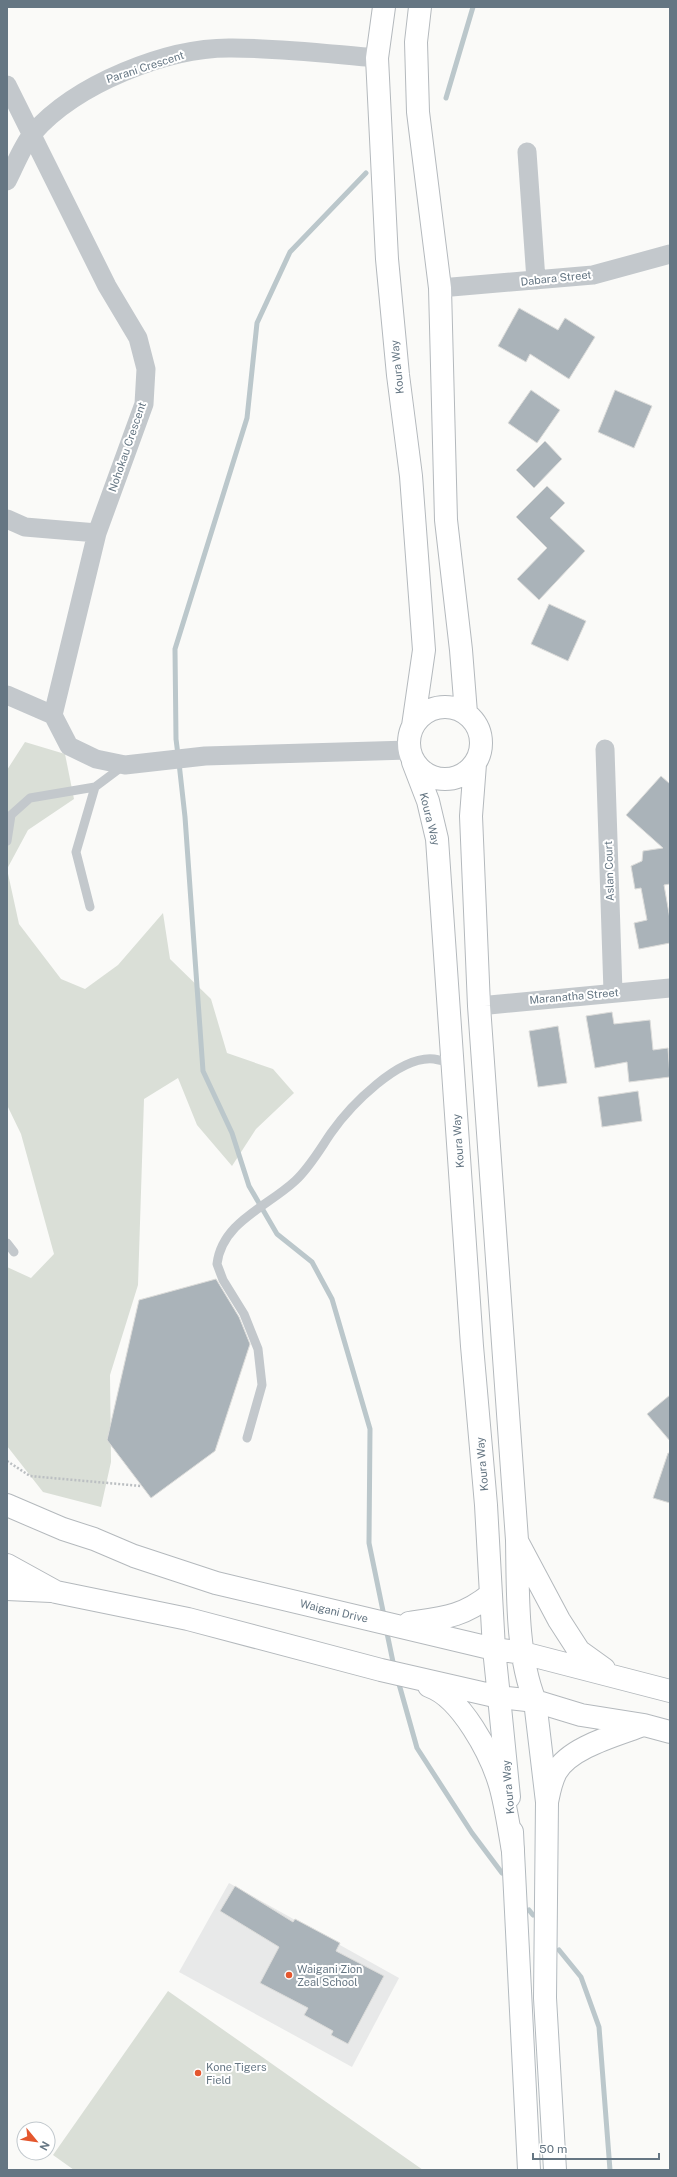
<svg xmlns="http://www.w3.org/2000/svg" width="677" height="2177" viewBox="0 0 677 2177" font-family="'Public Sans',sans-serif">
<style>
.built{fill:#e8e9e9}
.green{fill:#dadfd7}
.lines{fill:none;stroke-linecap:round;stroke-linejoin:round}
.stream{stroke:#bbc7cb;stroke-width:5}
.building{fill:#aab3b9;stroke:#dcdcda}
.secondary-casing{stroke:#b3babf;stroke-width:24}
.trunk-casing{stroke:#b4b9bd;stroke-width:24}
.path{stroke:#bbbfc2;stroke-width:2.5;stroke-dasharray:2 2;stroke-linecap:butt}
.service{stroke:#c3c8cc;stroke-width:9}
.minor{stroke:#c3c8cc;stroke-width:19}
.secondary{stroke:#fff;stroke-width:22}
.trunk{stroke:#fff;stroke-width:22}
.poi-dot{fill:#e4572e;stroke:#fff;stroke-width:1.5}
.labels{text-anchor:middle;stroke-width:4;stroke-linejoin:round;paint-order:stroke}
.street-label{font-size:11px;fill:#657683;stroke:#fff}
.poi-label{font-size:11px;fill:#657683;stroke:#fff;text-anchor:start}
</style>
<rect width="100%" height="100%" fill="#fafaf8"/>
<path class="built" d="M229,1883L399,1978L352,2067L179,1972Z"/>
<path class="green" d="M25,742L65,754L74,799L28,830L7,869L19,924L61,979L85,989L118,965L163,913L170,959L211,999L227,1053L273,1069L294,1093L256,1129L232,1166L197,1125L178,1078L144,1099L138,1285L110,1375L111,1462L101,1507L43,1492L7,1446V1267L31,1278L54,1254L21,1134L7,1105V770Z
M168,1991L423,2170H74L53,2155Z"/>
<g class="lines">
<path class="stream" d="M446,98L473,7
M178,755L176,739L175,649L247,418L257,323L290,252L366,173
M179,763L185,817L203,1071L232,1133L249,1186L277,1234L312,1262L332,1299L370,1429L369,1543L383,1611
M387,1633L393,1662
M399,1684L417,1748L472,1833L502,1873
M529,1910L533,1915
M559,1950L581,1977L599,2027L610,2170"/>
</g>
<path class="building" d="M519,308L558,330L565,318L595,337L569,379L530,354L526,362L498,346Z
M531,390L560,410L537,443L508,423Z
M615,390L652,406L634,448L598,432Z
M545,441L562,459L534,488L516,470Z
M547,486L565,503L550,518L585,551L539,600L517,579L547,548L516,517Z
M549,604L586,621L568,661L531,644Z
M661,776L670,784V884L664,885L670,919V943L639,949L634,923L647,920L641,888L635,889L631,866L642,861L643,851L663,848L626,815Z
M612,1012L614,1024L650,1020L653,1050L668,1048L670,1077L629,1082L627,1062L595,1068L586,1016Z
M558,1026L567,1083L538,1087L529,1031Z
M638,1091L642,1121L602,1127L598,1097Z
M216,1279L239,1317L250,1344L215,1451L151,1498L107,1440L139,1300Z
M670,1395V1441L647,1414Z
M668,1453H670V1503L653,1498Z
M235,1886L293,1922L295,1919L340,1943L336,1951L384,1976L348,2044L331,2035L333,2031L304,2015L308,2008L260,1983L279,1947L220,1911Z"/>
<g class="lines">
<defs>
<path id="secondary" d="M499,1697L509,1797
M535,1701L547,1802L545,1998L555,2170
M512,1832L529,2170"/>
<path id="trunk" d="M384,7L377,58L387,259L398,375L411,476L424,650L413,726
M420,7L416,42L418,112L440,288L446,520L461,650L466,713
M409 743a36 36 0 1 1 72 0a36 36 0 1 1-72 0Z
M413,762L428,801L437,839L472,1346L486,1505L494,1649L499,1697
M475,764L471,816L479,1006L517,1540C518,1590 516,1654 535,1701
M7,1505L63,1529L94,1539L134,1556L216,1583L494,1649L523,1653L670,1691
M518,1543L559,1620L579,1651L604,1669
M7,1565L56,1592L188,1619L381,1670L499,1697L535,1701L581,1715L644,1725L670,1732
M7,1589L51,1591
M409,1623C443,1618 463,1617 491,1594
M429,1686C461,1697 491,1754 500,1785C506,1806 509,1829 513,1851
M547,1802C549,1792 551,1781 556,1772C570,1747 617,1735 643,1725"/>
</defs>
<use href="#secondary" class="secondary-casing"/>
<use href="#trunk" class="trunk-casing"/>
<path class="path" d="M7,1461L30,1476L141,1486"/>
<path class="service" d="M7,841L11,815L30,798L95,787
M90,907L76,852L95,787L123,766
M7,1243L14,1252
M247,1438L262,1385L258,1349L244,1314L223,1280L217,1264C222,1222 267,1207 295,1181C310,1167 320,1149 331,1133C350,1106 399,1055 434,1059C440,1060 446,1062 452,1063"/>
<path class="minor" d="M7,85L107,286L138,338L146,369L144,404L97,533L53,715
M527,152L536,280
M7,181C15,166 22,146 33,133C76,84 167,47 232,48C280,48 329,54 377,58
M440,288L593,275L670,254
M7,519L25,527L97,533
M7,695L53,715L69,746L96,759L125,765L205,756L409,750
M605,749L613,992
M479,1006L670,988"/>
<use href="#secondary" class="secondary"/>
<use href="#trunk" class="trunk"/>
</g>
<g class="poi-dot">
<circle cx="289" cy="1975" r="4"/>
<circle cx="198" cy="2073" r="4"/>
</g>
<g class="labels">
<g class="street-label">
<text transform="translate(145 67) rotate(-18)" y="4">Parani Crescent</text>
<text transform="translate(556 278) rotate(-6)" y="4">Dabara Street</text>
<text transform="translate(397 367) rotate(-96)" y="4">Koura Way</text>
<text transform="translate(127 447) rotate(-71)" y="4">Nohokau Crescent</text>
<text transform="translate(430 819) rotate(76)" y="4">Koura Way</text>
<text transform="translate(609 871) rotate(-92)" y="4">Aslan Court</text>
<text transform="translate(574 996) rotate(-5)" y="4">Maranatha Street</text>
<text transform="translate(458 1141) rotate(-94)" y="4">Koura Way</text>
<text transform="translate(482 1464) rotate(-95)" y="4">Koura Way</text>
<text transform="translate(334 1611) rotate(13)" y="4">Waigani Drive</text>
<text transform="translate(508 1787) rotate(-95)" y="4">Koura Way</text>
</g>
<g class="poi-label">
<text x="297" y="1973">Waigani Zion<tspan x="297" dy="13">Zeal School</tspan></text>
<text x="206" y="2071">Kone Tigers<tspan x="206" dy="13">Field</tspan></text>
</g>
</g>
<rect width="677" height="2177" fill="none" stroke="#657683" stroke-width="16"/>
<g transform="translate(36 2141) rotate(119)"><circle r="19" fill="#ffffff" stroke="#c1c8cd"/>
<path d="M0-3L7 15L0 10L-7 15Z" fill="#e4572e"/>
<text y="-6" font-size="11" font-weight="bold" text-anchor="middle" fill="#657683">N</text>
</g>
<path d="M533 2153v6h126v-6" fill="none" stroke="#657683" stroke-width="2"/>
<text x="539" y="2153" font-size="12" fill="#657683" stroke="#ffffff" stroke-width="3" paint-order="stroke">50 m</text>
</svg>
